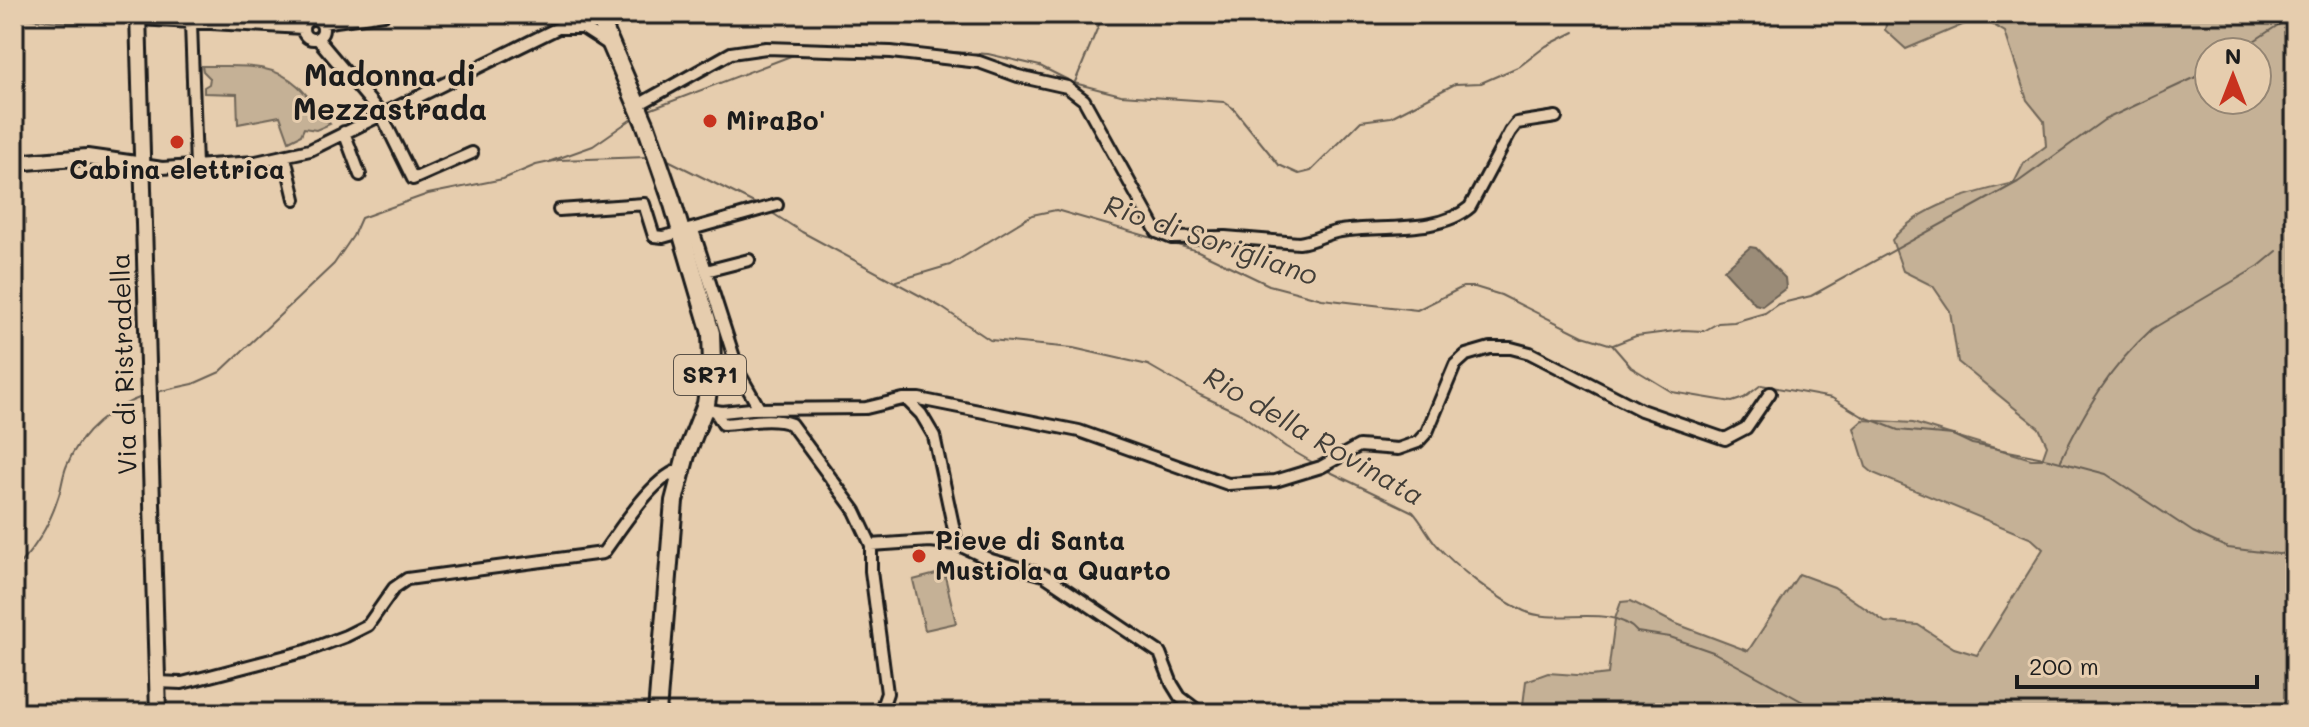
<svg xmlns="http://www.w3.org/2000/svg" width="2309" height="727" viewBox="0 0 2309 727" font-family="Mali,sans-serif">
<style>
.green{fill:#c5b196;stroke:#706659;stroke-width:2;fill-rule:evenodd}
.water{fill:#9b8c78;stroke:#685f53;stroke-width:2}
.lines{fill:none;stroke-linecap:round;stroke-linejoin:round}
.stream{stroke:#685f53;stroke-width:2}
.street-casing{stroke:#1c1c1c;stroke-width:16}
.secondary-casing{stroke:#1c1c1c;stroke-width:20}
.primary-casing{stroke:#1c1c1c;stroke-width:22}
.street{stroke:#e6cdae;stroke-width:10}
.secondary{stroke:#e6cdae;stroke-width:14}
.primary{stroke:#e6cdae;stroke-width:16}
.poi-dot{fill:#c8321e;stroke:#e6cdae;stroke-width:3}
.labels{text-anchor:middle;stroke-width:6;stroke-linejoin:round;paint-order:stroke}
.shield{fill:#e6cdae;stroke:#595148;stroke-width:2}
.shield-label{font-size:24px;font-weight:bold;fill:#1c1c1c}
.poi-label{font-size:26px;font-weight:bold;fill:#1c1c1c;stroke:#e6cdae;text-anchor:start}
.street-label{font-size:26px;fill:#1c1c1c;stroke:#e6cdae}
.water-label{font-size:28px;font-style:italic;fill:#423e38;stroke:#e6cdae}
.quarter-label{font-size:30px;font-weight:bold;fill:#1c1c1c;stroke:#e6cdae}
</style>
<rect width="100%" height="100%" fill="#e6cdae"/>
<filter id="ink" filterUnits="userSpaceOnUse"><feTurbulence type="fractalNoise" baseFrequency=".0125" numOctaves="2"/><feDisplacementMap in="SourceGraphic" scale="16" xChannelSelector="R" yChannelSelector="G"/><feConvolveMatrix kernelMatrix="1 2 1 2 8 2 1 2 1" color-interpolation-filters="sRGB"/></filter>
<g filter="url(#ink)">
<path class="green" d="M1888,14H2295V713H1522L1526,681L1548,673L1591,676L1608,674L1615,619L1621,602L1631,601L1674,623L1748,651L1799,574L1834,587L1885,622L1918,625L1954,648L1977,655L2043,549L2032,539L1873,473L1866,467L1854,428L1863,420L1913,423L2031,459H2042L2047,445L2039,428L1958,362L1950,311L1933,286L1903,271L1892,240C1920,205 1972,193 2014,183L2024,163L2046,146L2044,121L2027,100L2005,32L1988,22L1974,20L1906,49L1885,30ZM2209,52H2257V100H2209Z
M202,66C236,67 271,61 298,86C311,98 318,112 330,124L316,130L304,128L301,135L289,141L280,116L238,124L237,94L204,93V87L209,84L210,78L203,71Z
M944,572L956,623L925,630L913,580Z"/>
<path class="water" d="M1750,247L1756,248L1785,278L1786,288L1762,306L1755,304L1724,270Z"/>
<g class="lines">
<path class="stream" d="M14,17C40,20 108,29 130,17
M905,49L988,54L1040,66L1074,83L1121,95L1224,102L1233,108L1279,165L1299,174L1311,171L1361,121L1391,117L1455,84L1481,83L1520,66L1546,46L1574,32
M2237,52L2295,14
M1075,82L1100,22L1109,14
M649,110L796,54
M666,159L760,206
M551,161L593,146L636,116
M769,211L802,232L941,307L990,340L1073,348L1148,365L1200,395L1241,414L1286,447L1317,465
M896,281L950,265L1032,215L1056,210L1198,251L1269,285L1322,299L1417,310L1463,287H1475L1501,295L1583,336L1612,345
M1612,345L1631,367L1672,392L1732,402L1744,398L1761,385L1832,398L1862,416L1898,430L1953,435L1972,444L2049,459L2106,474L2193,532L2228,548L2278,554L2295,553
M1613,345L1636,336L1683,330L1704,331L1718,323L1734,322L1765,313L1778,304L1811,296L2018,182L2104,120L2209,71
M156,392L193,384L220,372L334,264L353,236L361,218L428,194L503,179L536,165L559,160L647,157
M2061,460C2085,410 2110,367 2152,329L2259,266L2277,251
M1326,470L1413,512C1422,522 1427,533 1435,543C1455,567 1496,598 1524,611C1558,626 1611,602 1637,632L1670,637L1713,652L1823,713
M14,569C36,549 50,524 59,495C62,485 63,474 67,465C81,431 111,408 144,396
M2226,713L2228,712"/>
<defs>
<path id="street" d="M303 29a10 10 0 1 1 20 0a10 10 0 1 1-20 0Z
M138,19L303,28
M191,23L196,166
M322,23L384,14
M560,28H583L611,46
M317,38L381,114L413,179L472,153
M638,105L731,53L766,48L891,52L979,62L1018,76L1067,87L1084,100L1157,232L1172,238L1225,237L1299,243C1315,241 1325,233 1341,231C1379,225 1439,234 1470,207L1510,132L1517,123L1556,117
M344,132L360,175
M285,157L295,199
M143,165L162,168L256,162L310,150L558,28L579,14
M559,210L644,204L654,236L663,237L777,205
M693,230L739,373L759,408
M706,271L749,260
M906,399L921,414L934,436L957,544L991,560L1044,575L1160,653L1172,684L1180,697L1201,713
M704,409L722,412L751,409L866,408L903,399H919L1079,431L1228,484L1275,481L1321,467L1359,446L1398,449L1418,442L1427,432L1455,365L1466,355L1490,348H1511L1530,353L1641,410L1725,439L1746,428L1770,393
M715,411L723,424C745,423 771,416 791,424L855,511L871,545L930,541L957,544
M871,545V571L887,693L880,713
M157,682L182,683L210,676L306,651L346,636L368,625L394,588L407,579L603,553C621,529 653,476 682,469"/>
<path id="secondary" d="M138,14L158,713
M14,163L87,157L143,165"/>
<path id="primary" d="M598,14L646,126L672,201L711,333L712,364L706,404L686,455L674,501L657,713"/>
</defs>
<use href="#street" class="street-casing"/>
<use href="#secondary" class="secondary-casing"/>
<use href="#primary" class="primary-casing"/>
<use href="#street" class="street"/>
<use href="#secondary" class="secondary"/>
<use href="#primary" class="primary"/>
</g>
</g>
<g class="poi-dot">
<circle cx="710" cy="121" r="8"/>
<circle cx="177" cy="142" r="8"/>
<circle cx="919" cy="556" r="8"/>
</g>
<g class="labels">
<rect class="shield" x="674" y="355" width="72" height="40" rx="6"/>
<g class="shield-label">
<text x="710" y="383">SR71</text>
</g>
<g class="poi-label">
<text x="726" y="130">MiraBo'</text>
<text x="177" y="179" text-anchor="middle">Cabina elettrica</text>
<text x="935" y="550">Pieve di Santa<tspan x="935" dy="30">Mustiola a Quarto</tspan></text>
</g>
<g class="street-label">
<text transform="translate(124 364) rotate(-92)" y="9">Via di Ristradella</text>
</g>
<g class="water-label">
<text transform="translate(1211 240) rotate(19)" y="10">Rio di Sorigliano</text>
<text transform="translate(1314 436) rotate(30)" y="10">Rio della Rovinata</text>
</g>
<g class="quarter-label">
<text x="390" y="86">Madonna di<tspan x="390" dy="34">Mezzastrada</tspan></text>
</g>
</g>
<rect width="2309" height="727" fill="none" stroke="#e6cdae" stroke-width="48"/>
<rect x="24" y="24" width="2261" height="679" fill="none" stroke="#1c1c1c" stroke-width="3" filter="url(#ink)"/>
<g transform="translate(2233 76)"><circle r="38" fill="#e6cdae" stroke="#958674" stroke-width="2"/>
<path d="M0-6L14 30L0 20L-14 30Z" fill="#c8321e"/>
<text y="-12" font-size="22" font-weight="bold" text-anchor="middle" fill="#1c1c1c">N</text>
</g>
<path d="M2017 675v12h240v-12" fill="none" stroke="#1c1c1c" stroke-width="4"/>
<text x="2029" y="675" font-size="24" fill="#1c1c1c" stroke="#e6cdae" stroke-width="6" paint-order="stroke">200 m</text>
</svg>
